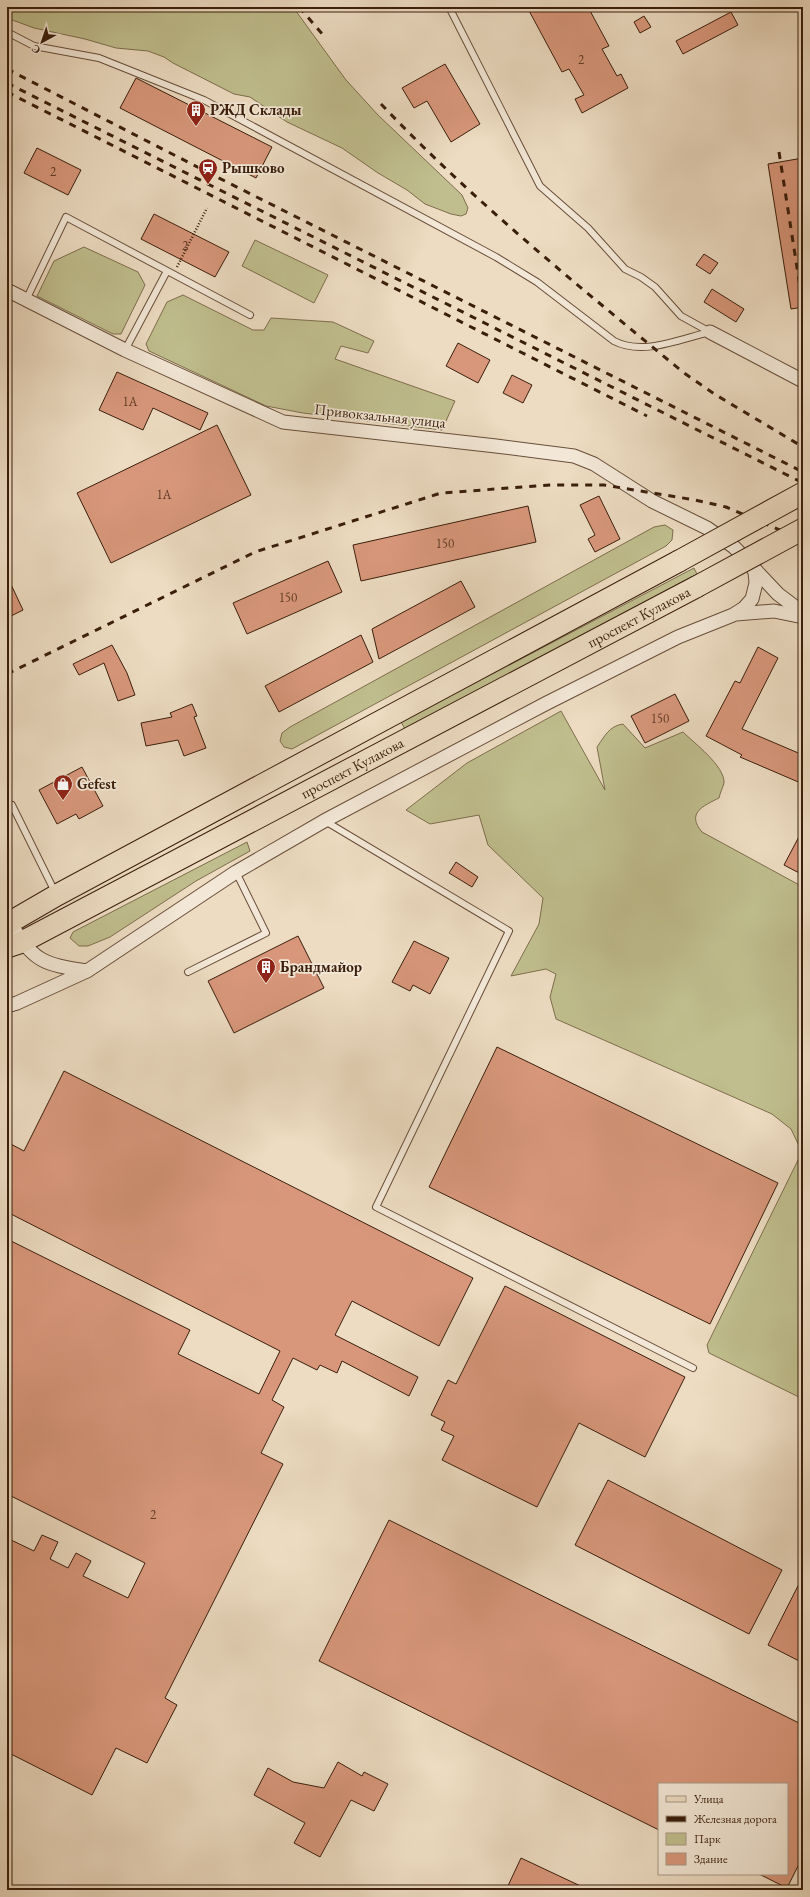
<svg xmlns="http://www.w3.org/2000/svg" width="810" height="1897" viewBox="0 0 810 1897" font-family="'EB Garamond',serif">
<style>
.green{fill:#c0be8e;stroke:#7d6e4d}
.building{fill:#d8977b;stroke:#3a1e0c}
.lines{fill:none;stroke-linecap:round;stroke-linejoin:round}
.lane-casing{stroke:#674e3a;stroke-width:8}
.street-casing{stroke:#674e3a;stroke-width:15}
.primary-casing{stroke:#3a1e0c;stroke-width:23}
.path{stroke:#3a1e0c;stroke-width:2.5;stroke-dasharray:1 2;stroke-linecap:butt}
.lane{stroke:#f3e8d7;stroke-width:6}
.street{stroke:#f3e8d7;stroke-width:13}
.primary{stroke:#eddcc2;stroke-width:21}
.rail{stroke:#3a1e0c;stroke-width:3;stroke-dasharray:7 7;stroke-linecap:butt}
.primary-bridge-casing{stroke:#3a1e0c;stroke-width:23;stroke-linecap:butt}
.primary-bridge{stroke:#eddcc2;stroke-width:21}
.labels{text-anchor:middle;stroke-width:3.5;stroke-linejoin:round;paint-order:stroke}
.number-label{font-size:13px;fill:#623c28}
.poi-label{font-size:15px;font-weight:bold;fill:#3a1e0c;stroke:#f3e8d7;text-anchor:start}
.street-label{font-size:15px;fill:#3a1e0c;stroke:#f3e8d7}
</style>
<rect width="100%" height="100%" fill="#eddcc2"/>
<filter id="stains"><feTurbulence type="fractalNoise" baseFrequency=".005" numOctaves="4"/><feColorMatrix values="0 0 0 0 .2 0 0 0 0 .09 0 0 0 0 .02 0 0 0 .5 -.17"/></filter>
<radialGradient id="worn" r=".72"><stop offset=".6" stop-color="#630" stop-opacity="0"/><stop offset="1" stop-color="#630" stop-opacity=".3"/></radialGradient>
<path class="green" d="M7,7H111C118,10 147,7 156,7L161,9L168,7H293L346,80L378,115L462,195L468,208L466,214L461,216L451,214L425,204L407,190L378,173L342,148L287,122L250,97L234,94L173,63L164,57L148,51L116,48L85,39L34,28L7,18Z
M255,240L328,275L314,303L242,266Z
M84,247L138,272L145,285L121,334H113L37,296L54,261Z
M183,295L253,330H264L271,318L333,322L374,341L368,353L341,346L335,359L455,401L442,430L303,413L266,406L149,351L146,344L167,302Z
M665,525L673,530L672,540L666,546L292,749L284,747L280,741L282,733L290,727L654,527Z
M694,568L697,574L405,729L401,722Z
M561,711L605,790L597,747C605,736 609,726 623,724L645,748L683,732C694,743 725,766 724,783C723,787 720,793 719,798C703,806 686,813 702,832L803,887V1399L709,1353L707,1345L802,1152L791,1129L772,1114L556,1019L550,997L556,974L546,969L511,976L539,924L543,898L488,845L479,815L430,824L406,810L467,763Z
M247,842L250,851L196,881L110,937L88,946H79L70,938L73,932Z"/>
<path class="building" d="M527,7H588L609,46L602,49L617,76L621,74L628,88L582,113L575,99L584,95L569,69L562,72Z
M731,12L738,25L683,54L676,41Z
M644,16L651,27L640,33L634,22Z
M445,64L480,124L451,142L427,101L414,108L402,88Z
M136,78L272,147L256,178L120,108Z
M37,148L81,170L68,195L24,173Z
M803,158V307L791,309L768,164Z
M154,214L229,252L215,277L141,239Z
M704,254L718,263L710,274L696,265Z
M712,289L744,309L736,322L704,302Z
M458,343L490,360L478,383L446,366Z
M117,372L208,413L200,430L153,408L143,430L99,410Z
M512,375L532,385L523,403L503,393Z
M217,425L251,495L111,563L77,493Z
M599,496L620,539L595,552L588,539L595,535L580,505Z
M528,506L536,542L361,581L353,545Z
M328,561L342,592L247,634L233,603Z
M7,576L23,610L7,618Z
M461,581L475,607L379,659L372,629Z
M361,635L373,662L279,712L265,686Z
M112,645L127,673L135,695L118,701L104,663L79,675L73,664Z
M758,647L778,658L742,729L803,755V784L740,757L742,755L706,736L735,681L740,683Z
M675,694L689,721L645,743L631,716Z
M192,704L197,716L194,717L206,748L184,756L178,740L146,746L141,723L172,717L170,713Z
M82,767L103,806L79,819L76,814L57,824L39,790Z
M803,829V875L784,865Z
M456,862L478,877L472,887L449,873Z
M298,936L324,988L234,1033L208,981Z
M414,941L449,958L430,994L413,985L410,991L392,982Z
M497,1047L778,1183L710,1324L429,1187Z
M64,1071L473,1278L439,1346L352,1301L335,1335L418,1377L409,1396L342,1361L337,1373L320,1365L317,1370L293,1358L272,1400L284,1407L261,1453L283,1464L165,1698L177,1705L147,1763L116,1748L92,1795L7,1752V1538L34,1551L42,1535L58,1542L50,1559L68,1568L76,1553L91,1561L83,1576L128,1598L145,1563L7,1494V1239L190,1330L178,1354L259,1394L280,1351L7,1212V1142L24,1151Z
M505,1286L685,1377L645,1457L579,1423L537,1507L442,1460L454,1436L441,1430L445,1422L431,1415L448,1380L456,1384Z
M608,1480L782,1570L749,1634L575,1545Z
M389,1520L803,1725V1856L787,1888L759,1874H787V1784H659V1830L319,1661Z
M803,1576V1663L768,1645Z
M338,1762L362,1776L364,1772L388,1784L374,1811L351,1800L320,1857L294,1843L305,1823L254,1795L268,1768L293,1782L324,1788Z
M521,1858L589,1890H506Z"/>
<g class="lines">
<defs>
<path id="lane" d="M449,7L540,186L588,228L625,269L641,277L655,287L681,316L710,332
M7,32L34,46L99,58L204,100L496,257L537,282L614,341C643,356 680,339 710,332
M26,300L66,217L250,315
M125,350L167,271
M12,805L55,892
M325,821L509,931L376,1207L693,1368
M188,972L266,933L236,872"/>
<path id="street" d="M7,290L125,350L283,422L496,446L574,456L594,464L652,501L707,528L734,547L778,594L803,613
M710,332L803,381
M736,614L774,611L803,617
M10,922C34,962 42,964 87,971
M7,1006L17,1003L87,971L236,872L324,821L545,704L678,637L733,615L744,608L752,599L756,583L755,572L748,560"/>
<g id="primary">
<path d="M7,924L57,895L679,561"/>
<path id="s1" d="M7,947L22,942L696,587"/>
</g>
</defs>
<use href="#lane" class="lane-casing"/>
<use href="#street" class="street-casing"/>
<use href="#primary" class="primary-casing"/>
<path class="path" d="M177,267L207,208"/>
<use href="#lane" class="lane"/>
<use href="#street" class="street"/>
<use href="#primary" class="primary"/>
<path class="rail" d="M299,7L324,36
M7,69L213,175L803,472
M7,83L803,483
M7,92L647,416
M381,104C474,202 580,287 684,373L716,395L803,447
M779,152L803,306
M7,674L255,552L441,493L551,485H604L695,500L726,507L803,540"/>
<defs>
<path id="primary-bridge" d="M679,561L803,493
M696,587L803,529"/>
</defs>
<use href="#primary-bridge" class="primary-bridge-casing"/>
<use href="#primary-bridge" class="primary-bridge"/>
</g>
<defs>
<symbol id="building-pin" viewBox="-11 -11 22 30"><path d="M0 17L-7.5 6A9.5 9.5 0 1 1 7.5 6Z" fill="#8f2418" stroke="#f3e8d7"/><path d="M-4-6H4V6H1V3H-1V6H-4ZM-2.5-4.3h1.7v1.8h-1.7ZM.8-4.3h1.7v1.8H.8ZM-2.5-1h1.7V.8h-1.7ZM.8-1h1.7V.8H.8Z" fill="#fff"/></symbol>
<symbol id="station-pin" viewBox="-11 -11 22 30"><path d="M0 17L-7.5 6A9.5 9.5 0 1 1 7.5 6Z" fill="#8f2418" stroke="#f3e8d7"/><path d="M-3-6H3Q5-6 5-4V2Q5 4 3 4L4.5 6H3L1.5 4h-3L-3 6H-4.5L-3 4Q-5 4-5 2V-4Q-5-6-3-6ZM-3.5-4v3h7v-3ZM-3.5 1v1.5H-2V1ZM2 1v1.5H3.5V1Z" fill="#fff"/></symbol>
<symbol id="shop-pin" viewBox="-11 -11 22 30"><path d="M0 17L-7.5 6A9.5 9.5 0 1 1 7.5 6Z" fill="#8f2418" stroke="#f3e8d7"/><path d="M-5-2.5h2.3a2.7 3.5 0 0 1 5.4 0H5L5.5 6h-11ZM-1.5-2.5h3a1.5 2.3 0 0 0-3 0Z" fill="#fff"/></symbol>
</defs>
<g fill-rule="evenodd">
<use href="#building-pin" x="185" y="99" width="22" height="30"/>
<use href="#station-pin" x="197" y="157" width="22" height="30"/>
<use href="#shop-pin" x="52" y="773" width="22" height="30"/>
<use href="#building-pin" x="255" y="956" width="22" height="30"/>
</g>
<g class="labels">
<g class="number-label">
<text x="581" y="64">2</text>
<text x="53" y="176">2</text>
<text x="185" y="250">2</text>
<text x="130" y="406">1А</text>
<text x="164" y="499">1А</text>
<text x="445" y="548">150</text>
<text x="288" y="602">150</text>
<text x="660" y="723">150</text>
<text x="153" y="1519">2</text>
</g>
<g class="poi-label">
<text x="210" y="115">РЖД Склады</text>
<text x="222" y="173">Рышково</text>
<text x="77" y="789">Gefest</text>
<text x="280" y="972">Брандмайор</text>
</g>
<g class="street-label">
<text transform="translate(380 416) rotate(6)" y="5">Привокзальная улица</text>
<text dy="5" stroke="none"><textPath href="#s1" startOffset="713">проспект Кулакова</textPath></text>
<text dy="5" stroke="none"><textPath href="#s1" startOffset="389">проспект Кулакова</textPath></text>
</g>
</g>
<rect width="810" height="1897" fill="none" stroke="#eddcc2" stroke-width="24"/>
<rect x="8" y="8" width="794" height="1881" fill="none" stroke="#3a1e0c" stroke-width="2"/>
<rect x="12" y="12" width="786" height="1873" fill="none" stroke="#3a1e0c"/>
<rect x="658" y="1783" width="130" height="92" fill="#f3e8d7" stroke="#a99786"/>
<rect x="666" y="1796" width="20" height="6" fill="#eddcc2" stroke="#a99786"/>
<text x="694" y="1803" font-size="12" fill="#3a1e0c">Улица</text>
<rect x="666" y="1816" width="20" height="6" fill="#3a1e0c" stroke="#a99786"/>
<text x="694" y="1823" font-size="12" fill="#3a1e0c">Железная дорога</text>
<rect x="666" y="1833" width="20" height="12" fill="#c0be8e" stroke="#a99786"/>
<text x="694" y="1843" font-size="12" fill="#3a1e0c">Парк</text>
<rect x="666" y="1853" width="20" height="12" fill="#d8977b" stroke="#a99786"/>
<text x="694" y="1863" font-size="12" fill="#3a1e0c">Здание</text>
<g transform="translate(42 42) rotate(220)" stroke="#f3e8d7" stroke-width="3" paint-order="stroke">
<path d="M0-3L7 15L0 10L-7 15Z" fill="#3a1e0c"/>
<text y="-6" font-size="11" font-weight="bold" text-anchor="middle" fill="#3a1e0c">С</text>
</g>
<rect width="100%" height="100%" filter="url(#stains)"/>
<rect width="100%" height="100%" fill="url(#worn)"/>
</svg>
